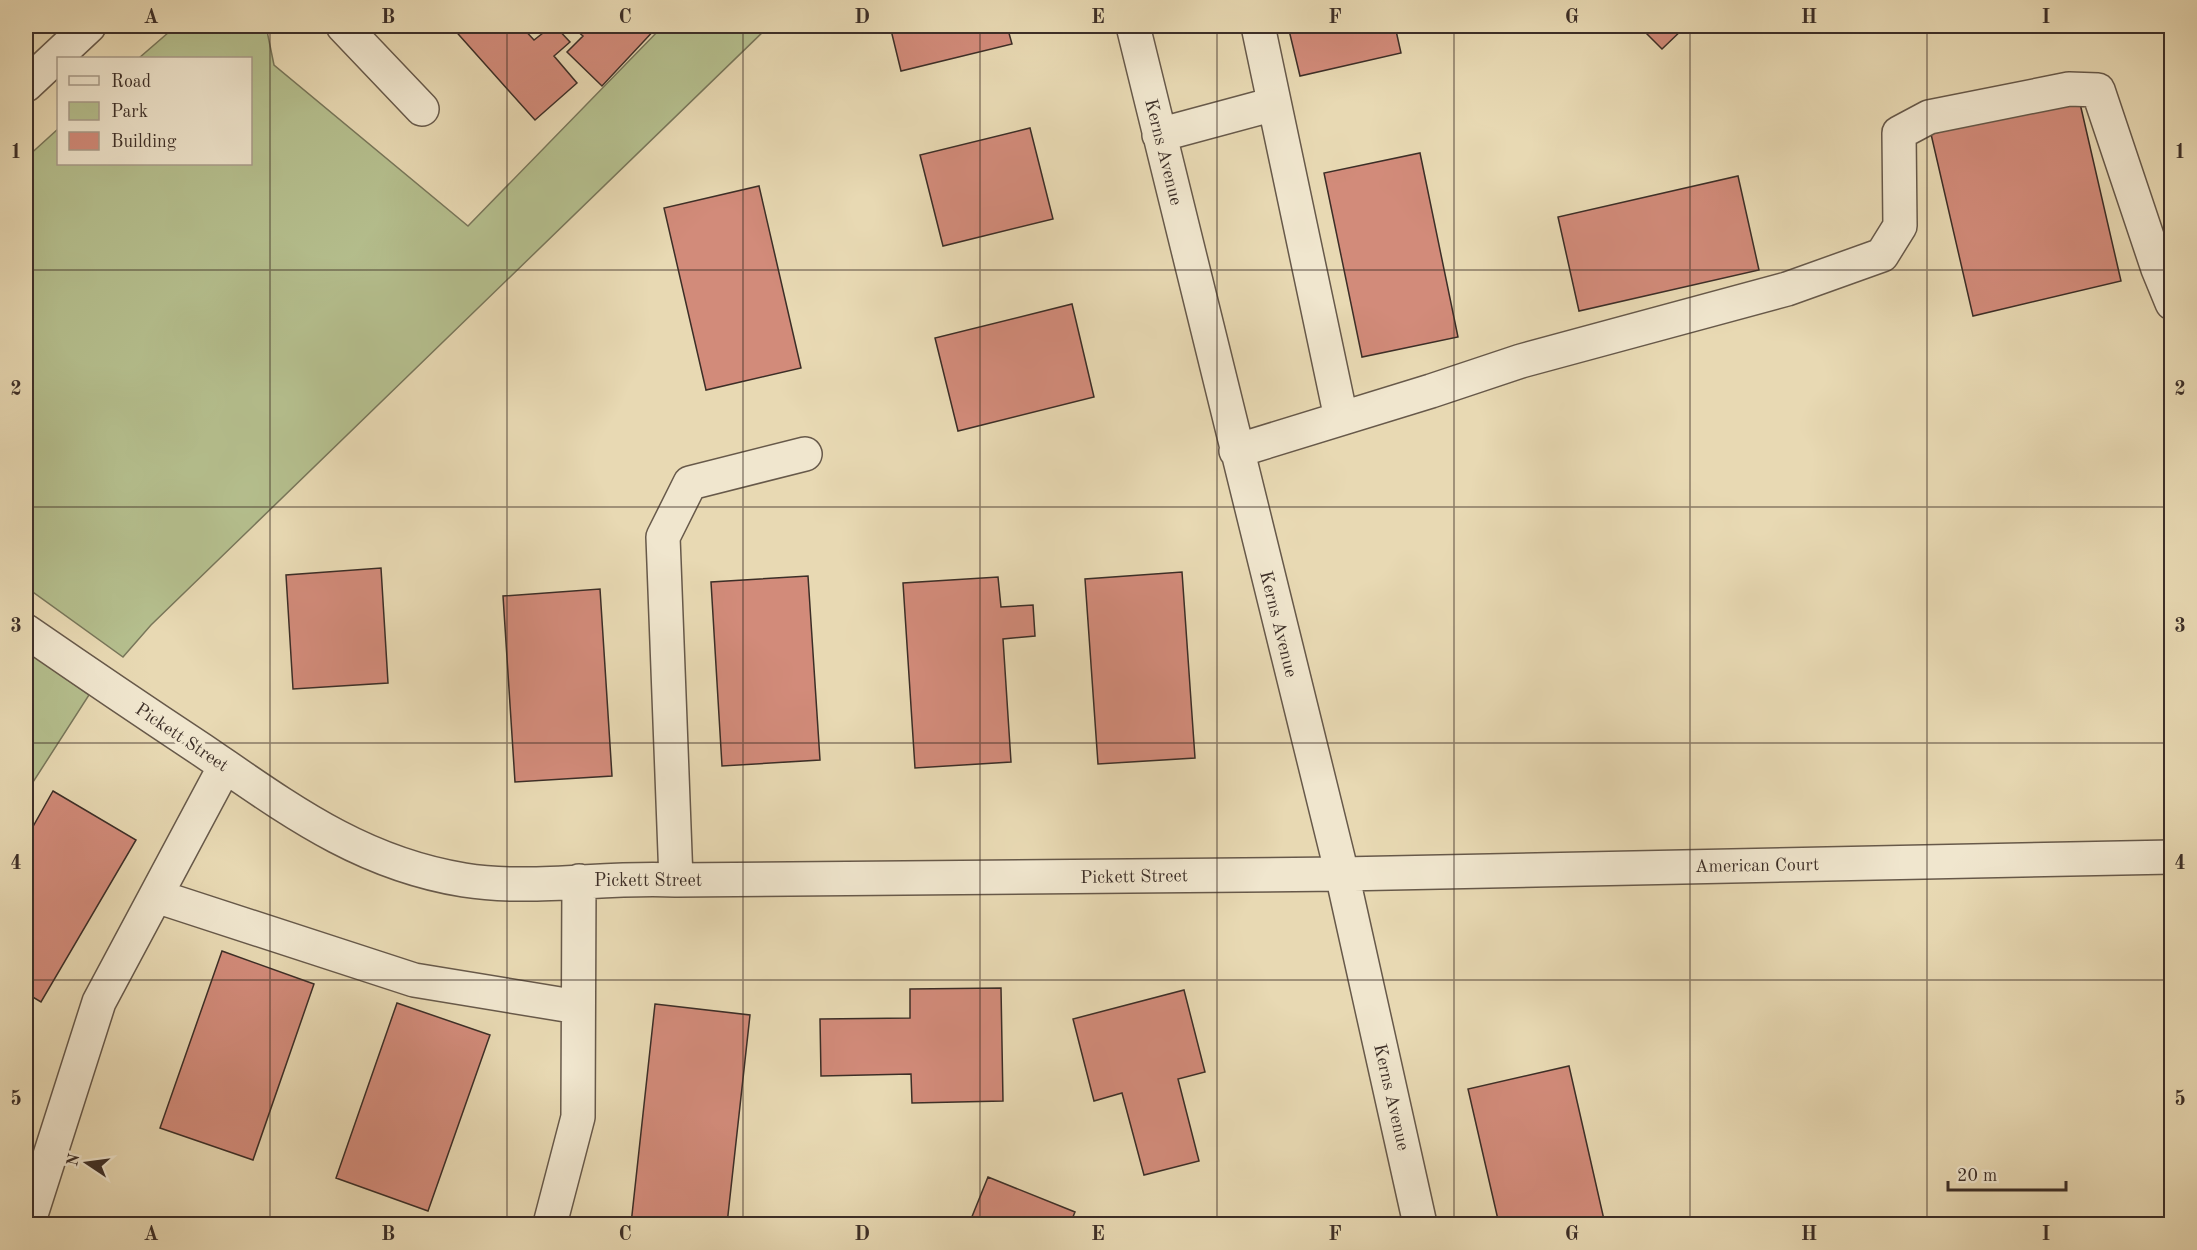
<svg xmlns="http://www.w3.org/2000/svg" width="2197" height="1250" viewBox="0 0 2197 1250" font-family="'Old Standard TT',serif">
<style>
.green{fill:#b5bf8e;stroke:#78765a;stroke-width:1.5}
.building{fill:#d28b7a;stroke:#3c2e27;stroke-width:1.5}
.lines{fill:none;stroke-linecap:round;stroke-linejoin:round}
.minor-casing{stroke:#67594a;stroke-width:36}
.minor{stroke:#f0e6ce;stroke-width:33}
.grid{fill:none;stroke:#3c2e27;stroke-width:1.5;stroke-opacity:0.55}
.labels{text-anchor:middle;stroke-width:6;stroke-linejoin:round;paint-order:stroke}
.street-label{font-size:18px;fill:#3c2e27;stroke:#f0e6ce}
.neatline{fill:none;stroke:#3c2e27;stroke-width:2}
.grid-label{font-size:20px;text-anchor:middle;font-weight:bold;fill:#3c2e27}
</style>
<rect width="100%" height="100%" fill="#e8d9b3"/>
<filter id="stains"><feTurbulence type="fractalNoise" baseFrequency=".00333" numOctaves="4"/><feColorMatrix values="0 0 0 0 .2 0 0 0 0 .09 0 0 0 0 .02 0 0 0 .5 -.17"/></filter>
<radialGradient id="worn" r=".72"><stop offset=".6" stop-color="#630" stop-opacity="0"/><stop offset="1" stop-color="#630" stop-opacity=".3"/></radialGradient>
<path class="green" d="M176,26H266L274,65L468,226L663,26H769L151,625L123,657L26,587V158L58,129V164H250V58H139Z
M26,651L89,695L26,793Z"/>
<path class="building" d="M451,26H521L534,40L552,26H555L570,42L554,56L577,83L535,120Z
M582,26H658L602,86L567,52L583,36L577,31Z
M890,26H1007L1012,44L901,71Z
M1288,26H1395L1401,53L1300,76Z
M1639,26H1686L1662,49Z
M2079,99L2121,281L1973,316L1931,134Z
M1030,128L1053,219L943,246L920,155Z
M1420,153L1458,337L1362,357L1324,173Z
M1738,176L1759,270L1579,311L1558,217Z
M759,186L801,368L706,390L664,208Z
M1072,304L1094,397L958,431L935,338Z
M381,568L388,683L293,689L286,575Z
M1182,572L1195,758L1098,764L1085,579Z
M808,576L820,760L722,766L711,582Z
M998,577L1001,607L1033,605L1035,636L1003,639L1011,762L915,768L903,583Z
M600,589L612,776L515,782L503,596Z
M53,791L136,840L41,1002L26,993V839Z
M222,951L314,984L253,1160L160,1128Z
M1001,988L1003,1101L912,1103L911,1074L821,1076L820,1019L910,1018V989Z
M1184,990L1205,1072L1178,1079L1199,1161L1144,1175L1122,1093L1094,1101L1073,1019Z
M397,1003L490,1035L428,1211L336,1178Z
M655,1004L750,1015L727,1224H631Z
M1569,1066L1605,1224H1499L1468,1089Z
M988,1177L1075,1212L1070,1224H969Z"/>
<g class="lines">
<defs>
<path id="minor" d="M343,26L422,109
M1133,26L1342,874L1420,1224
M1258,26L1341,418
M26,85L89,26
M1159,135L1274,104
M1236,451L1431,391L1521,361L1787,289L1882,255L1900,226L1899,133L1929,117L2069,89L2098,90L2158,269L2172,303
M26,631C84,671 143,711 202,750C287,808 359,863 464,880C534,891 606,876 676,880L1342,874L2172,857
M676,880L663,537L690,483L805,454
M156,896L414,980L578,1007
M28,1224L99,1002L225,766
M550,1224L578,1117L579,881"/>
</defs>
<use href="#minor" class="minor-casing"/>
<use href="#minor" class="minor"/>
</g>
<path class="grid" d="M270,26V1224M507,26V1224M743,26V1224M980,26V1224M1217,26V1224M1454,26V1224M1690,26V1224M1927,26V1224M26,270H2172M26,507H2172M26,743H2172M26,980H2172"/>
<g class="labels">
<g class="street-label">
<text transform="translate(1164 152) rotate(76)" y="6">Kerns Avenue</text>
<text transform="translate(1279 624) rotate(76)" y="6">Kerns Avenue</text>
<text transform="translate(182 737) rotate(34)" y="6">Pickett Street</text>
<text transform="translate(1757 865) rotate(-1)" y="6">American Court</text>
<text transform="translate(1134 876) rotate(-1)" y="6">Pickett Street</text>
<text x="648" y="886">Pickett Street</text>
<text transform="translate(1392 1097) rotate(77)" y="6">Kerns Avenue</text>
</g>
</g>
<rect width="2197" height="1250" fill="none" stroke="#e8d9b3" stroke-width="66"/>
<rect x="57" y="57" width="195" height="108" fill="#f0e6ce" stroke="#a89c8b" stroke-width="1.5"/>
<rect x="69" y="76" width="30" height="9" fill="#f0e6ce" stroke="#a89c8b" stroke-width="1.5"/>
<text x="111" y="87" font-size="18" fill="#3c2e27">Road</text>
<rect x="69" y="102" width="30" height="18" fill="#b5bf8e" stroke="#a89c8b" stroke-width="1.5"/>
<text x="111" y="117" font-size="18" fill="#3c2e27">Park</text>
<rect x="69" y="132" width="30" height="18" fill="#d28b7a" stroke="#a89c8b" stroke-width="1.5"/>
<text x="111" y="147" font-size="18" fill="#3c2e27">Building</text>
<g transform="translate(87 1163) rotate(283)" stroke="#f0e6ce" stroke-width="4.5" paint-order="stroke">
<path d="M0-4.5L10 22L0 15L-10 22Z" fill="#3c2e27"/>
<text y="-9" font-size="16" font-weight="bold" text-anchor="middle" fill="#3c2e27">N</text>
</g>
<path d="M1948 1181v9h118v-9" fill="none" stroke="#3c2e27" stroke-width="3"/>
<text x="1957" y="1181" font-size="18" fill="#3c2e27" stroke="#f0e6ce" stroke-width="4.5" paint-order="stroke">20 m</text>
<rect x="33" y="33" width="2131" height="1184" class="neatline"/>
<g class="grid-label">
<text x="151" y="23">A</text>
<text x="388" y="23">B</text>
<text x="625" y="23">C</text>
<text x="862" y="23">D</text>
<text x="1098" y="23">E</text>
<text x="1335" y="23">F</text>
<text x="1572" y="23">G</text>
<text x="1809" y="23">H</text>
<text x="2046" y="23">I</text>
<text x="16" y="158">1</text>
<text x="2180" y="158">1</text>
<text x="16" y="395">2</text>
<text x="2180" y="395">2</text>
<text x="16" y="632">3</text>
<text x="2180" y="632">3</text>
<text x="16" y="869">4</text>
<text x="2180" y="869">4</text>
<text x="16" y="1105">5</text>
<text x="2180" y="1105">5</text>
<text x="151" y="1240">A</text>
<text x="388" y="1240">B</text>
<text x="625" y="1240">C</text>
<text x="862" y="1240">D</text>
<text x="1098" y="1240">E</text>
<text x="1335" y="1240">F</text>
<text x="1572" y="1240">G</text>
<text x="1809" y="1240">H</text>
<text x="2046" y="1240">I</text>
</g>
<rect width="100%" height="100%" filter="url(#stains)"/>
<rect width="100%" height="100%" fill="url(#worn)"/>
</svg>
